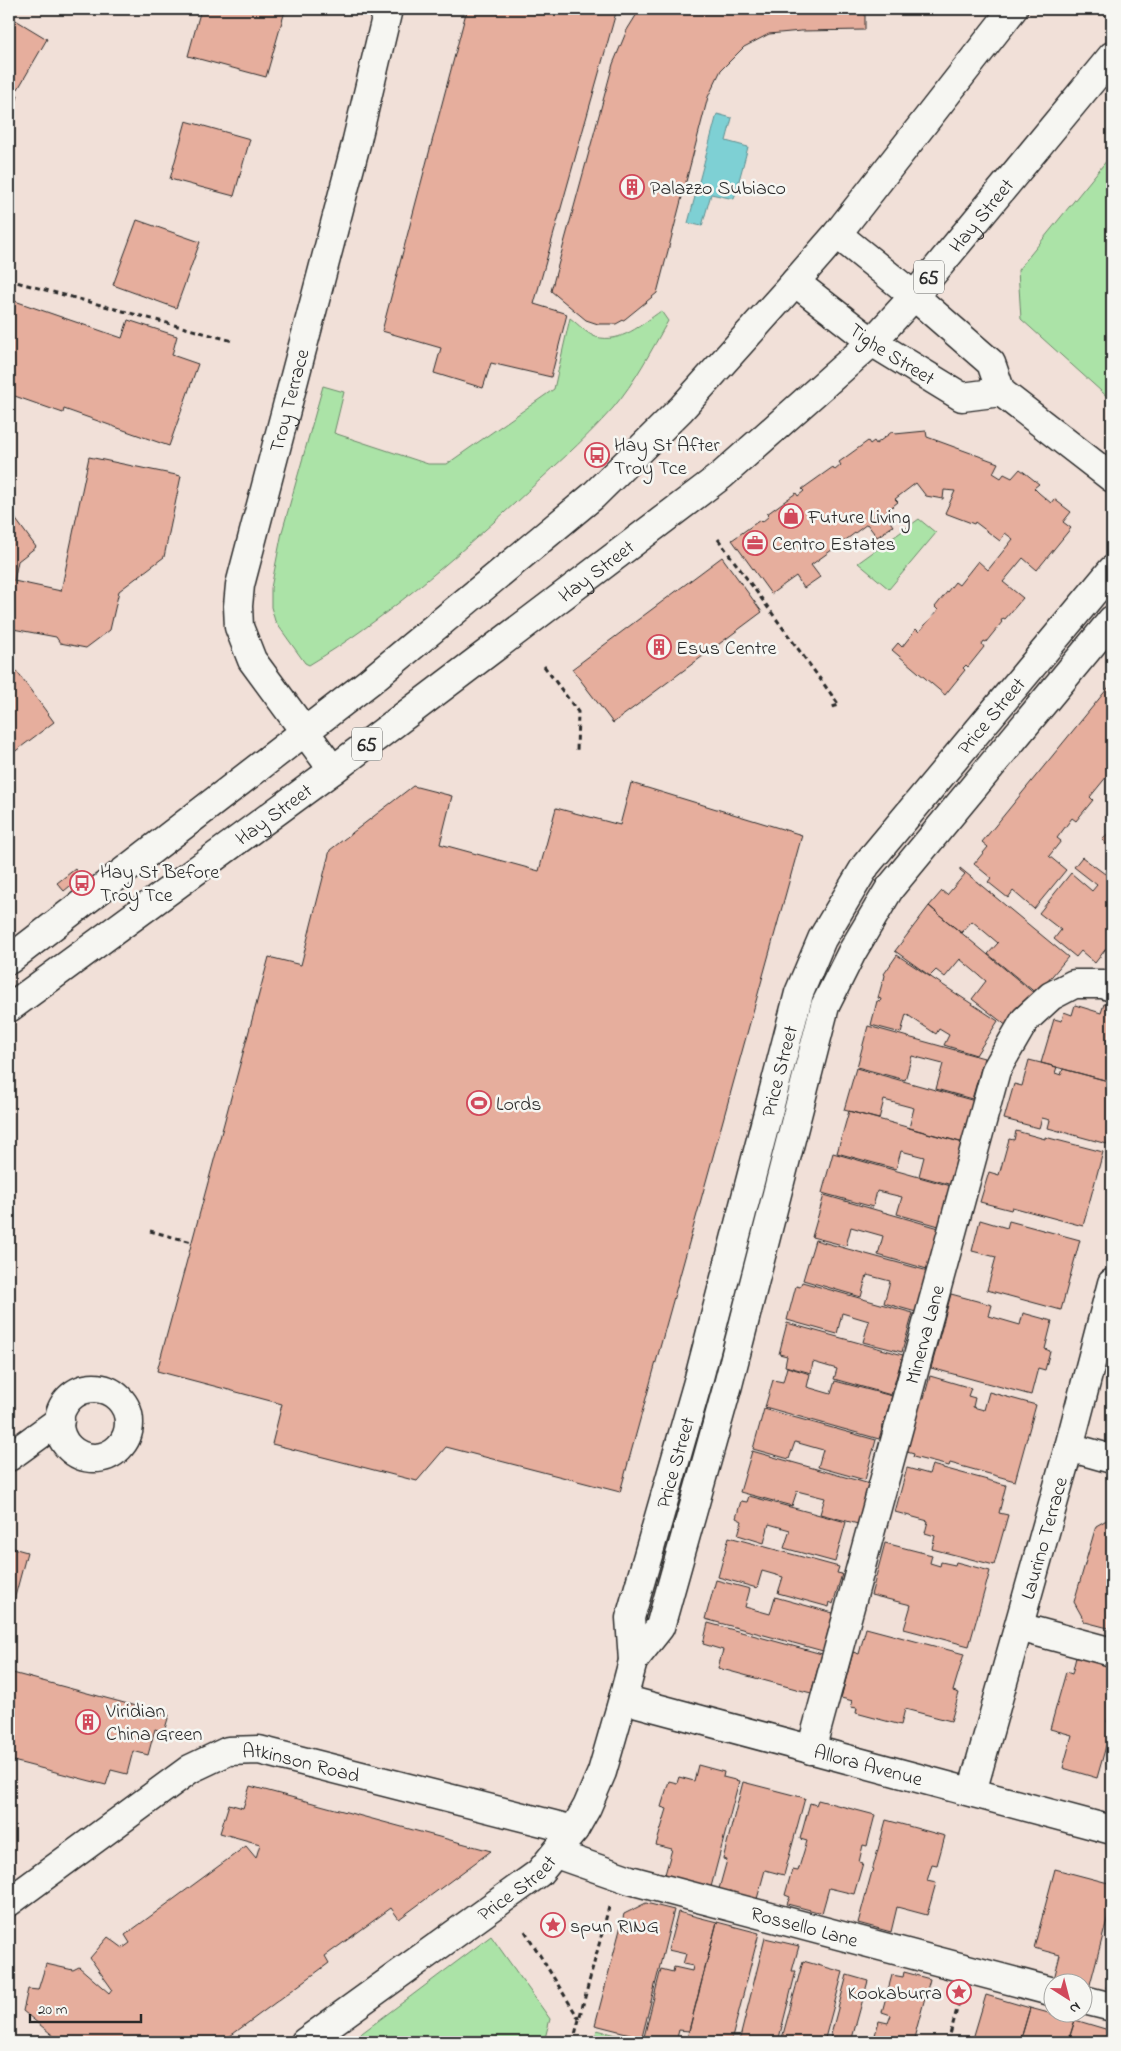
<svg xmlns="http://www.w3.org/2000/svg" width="1121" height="2051" viewBox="0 0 1121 2051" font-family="'Indie Flower',sans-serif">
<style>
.green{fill:#abe3a7;stroke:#6b8769}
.water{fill:#7ed0d4;stroke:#5d8e90}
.building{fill:#e6ae9d;stroke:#2b2b2b}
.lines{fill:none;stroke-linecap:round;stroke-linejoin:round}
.minor-casing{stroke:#2b2b2b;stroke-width:31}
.major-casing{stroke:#2b2b2b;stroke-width:31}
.path{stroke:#2b2b2b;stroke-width:3;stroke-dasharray:5 4;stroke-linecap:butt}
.minor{stroke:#f6f6f2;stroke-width:28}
.major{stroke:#f6f6f2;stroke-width:28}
.labels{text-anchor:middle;stroke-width:5;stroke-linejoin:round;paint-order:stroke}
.shield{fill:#f6f6f2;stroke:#686867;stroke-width:1}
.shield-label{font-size:19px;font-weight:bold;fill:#2b2b2b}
.poi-label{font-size:20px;fill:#2b2b2b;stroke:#f6f6f2;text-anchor:start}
.street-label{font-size:20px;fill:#2b2b2b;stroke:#f6f6f2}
</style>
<rect width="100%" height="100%" fill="#f1e0d8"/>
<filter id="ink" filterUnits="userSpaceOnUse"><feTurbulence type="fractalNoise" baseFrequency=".02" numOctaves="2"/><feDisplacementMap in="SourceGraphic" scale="10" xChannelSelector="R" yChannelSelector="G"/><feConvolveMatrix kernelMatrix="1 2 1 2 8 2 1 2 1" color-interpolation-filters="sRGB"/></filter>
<g filter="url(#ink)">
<path class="green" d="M1112,154V401L1021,319L1018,270Z
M661,311L668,321C651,351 635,382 613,408C583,442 548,472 515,503C450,562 384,620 309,665L305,663L275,621L271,607V588L282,532L323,386L344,392L334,433L428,464H447L554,389L570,318C578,324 587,334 596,337C621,344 642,324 661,311Z
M919,519L936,533L889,589L858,563Z
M491,1936L550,2019L544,2042H350Z
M597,2030L644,2042H594Z"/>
<path class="water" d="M717,114L732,118L726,141L748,147L734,199L711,194L702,226L688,223Z"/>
<path class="building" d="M201,9H278L285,11L266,77L188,56Z
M467,9H617L534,304L567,314L551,377L491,363L483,388L434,373L441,348L382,331Z
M640,9H865V30L801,31L769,34L744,47L721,70L708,97L657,293L625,319L616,324H598L586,320L551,291L613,64L627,30Z
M9,16L47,39L18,89L9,83Z
M9,93L18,96L9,125Z
M186,121L250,139L234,196L170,179Z
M137,220L200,242L176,308L113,285Z
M9,299L122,338L128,320L177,336L172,355L198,364L169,446L64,409L63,413L9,394Z
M893,431L895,434L926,431L927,437L998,463L993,473L1001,478L1004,474L1012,478L1020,469L1039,484L1034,488L1039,493L1051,503L1054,499L1071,512L1063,522L1071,528L1037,570L1023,558L1003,582L1023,598L1005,619L1003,618L1001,621L1002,622L986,642L984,641L982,644L984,647L968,667L966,665L963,668L965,670L945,695L892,650L898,643L902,647L916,629L919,632L938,610L935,607L955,582L959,585L978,561L988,570L1013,539L1005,533L1000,541L975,522L974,524L945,513L955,491L944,490L943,499L926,496L916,483L895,499L898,502L884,513L893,526L877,537L867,524L843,542L840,539L833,544L836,547L811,565L820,577L804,588L796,576L771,594L732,540L760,520L762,522L769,516L767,514L796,493L798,496L804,491L802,489L833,467L835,470L841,465L839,462L868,441L870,444L874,441L876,444Z
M89,457L181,476L164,557L119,591L110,630L86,648L60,643L56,637L13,629L9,623V510L36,547L18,561L14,581L61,591Z
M722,557L762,612L613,723L572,669Z
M9,661L54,722L9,756Z
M1112,683V770L1090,797L1093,800L1076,821L1072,818L1057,838L1061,841L1049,856L1066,870L1034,909L1013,891L1008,898L988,882L991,878L974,864L988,847L982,842Z
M631,783L802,835L620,1492L446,1447L417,1481L272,1444L282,1404L157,1371L269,957L301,965L330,850L413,786L452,796L440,844L539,871L556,808L620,825Z
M1111,830L1112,831V849L1102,840Z
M1082,857L1105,874L1112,865V949L1108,946L1095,963L1081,951L1076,957L1054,939L1061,930L1039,913L1071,873L1092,891L1097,885L1074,867Z
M960,868L1068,957L1037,994L988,954L998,943L972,921L961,933L929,906L942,891L947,895L965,874L960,870Z
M75,869L81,877L64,891L57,883Z
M929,906L1035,994L1007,1026L972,999L986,981L960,959L945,977L936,970L930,976L895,951Z
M897,955L998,1021L976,1055L944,1045L949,1035L939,1029L936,1034L906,1014L901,1033L871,1025L877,1001L880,1002L881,999L878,998L883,980H884L885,975L884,974Z
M1104,1004L1112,1006V1082L1041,1063L1054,1019L1062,1021L1064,1012L1072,1015L1075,1005L1101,1013Z
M868,1026L984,1058L972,1099L936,1089L943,1064L912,1056L905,1080L857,1067Z
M1029,1060L1057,1067L1055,1073L1061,1075L1063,1069L1112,1082V1124L1107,1144L1048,1128L1050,1120L1042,1118L1039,1128L1004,1119L1014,1084L1022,1086Z
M856,1068L975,1101L963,1143L909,1128L914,1108L884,1100L879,1119L844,1110Z
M849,1111L964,1143L952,1185L919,1176L924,1157L901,1151L896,1169L837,1153Z
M1016,1131L1045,1139V1137L1103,1152L1083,1226L1012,1207L1011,1210L980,1202L989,1172L999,1175L1009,1139L1014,1140Z
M833,1153L951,1186L939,1226L897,1214L902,1197L877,1191L873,1207L822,1193Z
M824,1195L939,1228L927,1269L878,1255L883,1236L851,1227L846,1246L812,1237Z
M980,1220L1007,1228L1009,1221L1080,1240L1061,1310L987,1290L996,1257L972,1251Z
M815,1240L928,1271L916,1312L884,1303L890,1281L867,1275L861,1297L803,1280Z
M802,1282L913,1313L902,1352L863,1342L869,1321L842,1313L837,1334L787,1320L796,1286L800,1287Z
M951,1294L992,1305L989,1316L1020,1325L1023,1313L1052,1321L1045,1349L1050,1351L1045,1370L1038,1368L1031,1395L931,1368Z
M787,1323L903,1355L891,1395L834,1379L837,1369L813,1362L811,1373L785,1366L787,1356L779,1354Z
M787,1367L810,1374L807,1387L831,1394L835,1381L892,1396L879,1439L765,1407L773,1380L783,1382Z
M930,1376L971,1388L968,1396L975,1398L973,1407L984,1410L989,1392L1036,1405L1015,1481L950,1463L949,1466L913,1457L914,1454L907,1452L920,1397L924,1398Z
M764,1409L876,1440L865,1480L818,1467L823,1450L795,1442L789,1459L753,1449Z
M752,1451L870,1484L858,1524L820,1514L825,1498L797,1491L792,1506L740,1492Z
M932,1465L1006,1485L999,1513L1008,1515L994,1565L932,1549L935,1536L925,1533L928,1521L895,1512L907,1468L929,1474Z
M749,1496L846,1522L835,1562L784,1548L790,1530L769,1524L764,1543L738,1535L742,1521L736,1518L741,1501L747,1502Z
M1112,1517V1629L1085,1622L1074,1602L1096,1526Z
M729,1537L839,1567L837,1573L842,1574L833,1604L830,1602L829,1607L778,1593L783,1577L762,1571L757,1588L718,1577Z
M885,1543L932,1555L930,1563L940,1566L941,1562L955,1565L956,1562L990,1571L969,1646L904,1629L911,1605L871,1595Z
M9,1547L27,1552L9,1619Z
M716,1580L750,1589L745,1607L770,1614L775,1597L833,1613L823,1651L705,1619Z
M708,1623L822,1654L811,1693L718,1668L723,1650L703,1644Z
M866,1628L964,1654L953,1691L959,1693L951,1721L905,1709L901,1725L856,1713L857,1708L851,1707L853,1701L841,1698L853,1652L859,1654Z
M1077,1653L1112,1662V1705L1107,1722L1112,1723V1748L1106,1746L1097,1778L1063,1768L1072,1735L1050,1729L1066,1672L1072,1674Z
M9,1672L169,1715L164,1732L155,1729L148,1755L133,1751L127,1774L111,1770L106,1785L9,1760Z
M698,1765L724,1772L723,1777L739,1781L711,1887L707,1885L706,1888L664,1878L672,1849L656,1845L667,1809L661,1807L669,1781L677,1783L679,1777L694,1781Z
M743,1782L805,1798L784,1875L765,1870L757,1899L719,1889L727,1860L723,1859Z
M250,1786L491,1851L399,1919L391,1908L325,1956L329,1963L222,2042H61L23,2011L28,1989L38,1990L46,1964L73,1970L79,1967L109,1993L112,1989L90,1958L108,1937L123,1948L130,1943L125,1935L246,1846L256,1858L260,1844L220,1833L229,1804L243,1808Z
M818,1800L875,1815L867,1846L863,1845L859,1862L863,1863L854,1894L829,1888L822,1913L787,1904L790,1897L785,1895L792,1870L798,1871L807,1841L800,1839L810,1803L816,1805Z
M886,1820L945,1836L937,1865L932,1864L927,1881L936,1883L927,1915L897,1907L891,1932L858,1923Z
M1055,1869L1112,1884V1901L1088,1992L1084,1991V1984L1053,1983L1060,1955L1034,1948Z
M646,1903L674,1910L642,2037L595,2025L624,1914Z
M678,1912L717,1922L689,2031L679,2030L676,2042H664L644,2037L661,1969L673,1972L674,1967L692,1971L693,1966L683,1964L686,1954L668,1950Z
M717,1922L759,1933L731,2042H686Z
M765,1938L799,1946L792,1971H796L778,2042H739Z
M803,1961L843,1972L824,2042H781Z
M1112,1967V1989L1106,1988Z
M904,1972L930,1979L913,2042H873L879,2021L888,2023L891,2015L882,2012L892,1975L903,1977Z
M847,1975L868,1981L851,2042H829Z
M986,1995L1030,2008L1020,2042H972Z
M1030,2008L1075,2020L1068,2042H1020Z
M1075,2020L1112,2031V2042H1068Z"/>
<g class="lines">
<defs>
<g id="minor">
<path d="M837,234L914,296L991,363L1001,392L1112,478"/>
<path id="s1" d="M795,282L872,342L962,397L1001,392"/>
<path id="s2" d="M333,770L252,660L239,627L238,606L240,585L356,144L388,9"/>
<circle cx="94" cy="1423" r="35"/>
<path d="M1069,1447L1112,1459"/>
<path d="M9,1457L60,1420"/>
<path d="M1019,1627L1112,1652"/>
<path d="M633,1661L660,1627L728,1385L825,1006L852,952L890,888L1112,620"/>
<path id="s3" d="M623,1699L1112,1830"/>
<path id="s4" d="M811,1750L996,1070L1025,1020L1051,996L1074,984H1103L1112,987"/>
<path id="s5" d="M972,1792L1069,1447L1112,1283"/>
<path id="s6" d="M556,1854L630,1880L1054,1992"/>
<path id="s7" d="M9,1902L190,1769L228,1751L259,1750L574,1830"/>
<path d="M1084,2000L1112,2007"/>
<path id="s8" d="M305,2042L539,1873L574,1830L587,1807L602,1772L623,1699L633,1661L630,1618L699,1378L799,993L822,939L866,865L1112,570"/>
</g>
<g id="major">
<path d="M9,960L369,682L593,496L681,409L795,282L837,234L1013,9"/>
<path id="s9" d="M9,1008L333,770L722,475L872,342L914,296L1112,56"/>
</g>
</defs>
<use href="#minor" class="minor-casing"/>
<use href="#major" class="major-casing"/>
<path class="path" d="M9,280L233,341
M718,539L839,705L832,707
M544,666L578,712L577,752
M150,1231L192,1242
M525,1931L579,2019
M573,2042L609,1907
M948,2042L959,2002"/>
<use href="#minor" class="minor"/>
<use href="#major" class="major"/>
</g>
</g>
<defs>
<symbol id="building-ring" viewBox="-11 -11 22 22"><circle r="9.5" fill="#f6f6f2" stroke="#d1495b" stroke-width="1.5"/><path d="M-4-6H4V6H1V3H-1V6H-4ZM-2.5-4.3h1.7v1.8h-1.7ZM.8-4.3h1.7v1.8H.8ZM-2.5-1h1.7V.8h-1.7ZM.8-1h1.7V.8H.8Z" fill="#d1495b"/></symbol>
<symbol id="bus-ring" viewBox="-11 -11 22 22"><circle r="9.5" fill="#f6f6f2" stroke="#d1495b" stroke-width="1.5"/><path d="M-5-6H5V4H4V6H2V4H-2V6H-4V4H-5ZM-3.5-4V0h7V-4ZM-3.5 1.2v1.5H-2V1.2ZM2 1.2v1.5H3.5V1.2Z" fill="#d1495b"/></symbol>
<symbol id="shop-ring" viewBox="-11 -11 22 22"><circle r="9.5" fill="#f6f6f2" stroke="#d1495b" stroke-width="1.5"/><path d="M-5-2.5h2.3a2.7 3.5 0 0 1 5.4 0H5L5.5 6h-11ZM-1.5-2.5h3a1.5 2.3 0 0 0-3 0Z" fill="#d1495b"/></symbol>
<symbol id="office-ring" viewBox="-11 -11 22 22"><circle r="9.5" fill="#f6f6f2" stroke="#d1495b" stroke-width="1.5"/><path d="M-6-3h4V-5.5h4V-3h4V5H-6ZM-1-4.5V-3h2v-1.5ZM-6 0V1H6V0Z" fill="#d1495b"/></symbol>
<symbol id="stadium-ring" viewBox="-11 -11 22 22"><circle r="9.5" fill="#f6f6f2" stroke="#d1495b" stroke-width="1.5"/><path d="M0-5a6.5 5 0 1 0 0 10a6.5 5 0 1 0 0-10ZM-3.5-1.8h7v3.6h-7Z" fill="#d1495b"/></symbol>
<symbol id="sight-ring" viewBox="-11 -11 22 22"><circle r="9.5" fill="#f6f6f2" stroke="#d1495b" stroke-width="1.5"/><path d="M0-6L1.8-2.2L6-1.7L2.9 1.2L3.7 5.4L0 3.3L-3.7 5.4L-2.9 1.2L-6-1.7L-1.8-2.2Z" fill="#d1495b"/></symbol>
</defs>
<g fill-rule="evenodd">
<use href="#building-ring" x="618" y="173" width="28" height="28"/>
<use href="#bus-ring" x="583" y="441" width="28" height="28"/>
<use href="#shop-ring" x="777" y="502" width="28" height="28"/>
<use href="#office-ring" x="741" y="529" width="28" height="28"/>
<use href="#building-ring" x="645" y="633" width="28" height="28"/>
<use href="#bus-ring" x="68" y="869" width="28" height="28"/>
<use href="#stadium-ring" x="465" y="1089" width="28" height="28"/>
<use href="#building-ring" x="74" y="1708" width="28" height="28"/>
<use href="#sight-ring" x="539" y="1911" width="28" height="28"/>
<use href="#sight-ring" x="945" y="1978" width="28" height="28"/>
</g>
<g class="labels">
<g class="shield">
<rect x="914" y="260.5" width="30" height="33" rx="4"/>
<rect x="352" y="727.5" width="30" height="33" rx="4"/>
</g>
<g class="shield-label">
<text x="929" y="284">65</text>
<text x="367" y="751">65</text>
</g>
<g class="poi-label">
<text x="650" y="194">Palazzo Subiaco</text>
<text x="614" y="451">Hay St After<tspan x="614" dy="23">Troy Tce</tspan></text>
<text x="808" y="523">Future Living</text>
<text x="772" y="550">Centro Estates</text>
<text x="676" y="654">Esus Centre</text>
<text x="100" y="878">Hay St Before<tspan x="100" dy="23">Troy Tce</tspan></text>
<text x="496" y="1110">Lords</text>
<text x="106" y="1717">Viridian<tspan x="106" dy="23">China Green</tspan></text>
<text x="570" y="1932">spun RING</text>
<text x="942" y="1999" text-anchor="end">Kookaburra</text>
</g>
<g class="street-label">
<text dy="7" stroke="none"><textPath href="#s9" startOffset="1258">Hay Street</textPath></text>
<text dy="7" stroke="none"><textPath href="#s1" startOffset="121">Tighe Street</textPath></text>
<text dy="7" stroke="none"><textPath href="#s2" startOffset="405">Troy Terrace</textPath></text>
<text dy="7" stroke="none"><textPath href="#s9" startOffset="732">Hay Street</textPath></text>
<text dy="7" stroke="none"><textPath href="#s8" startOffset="1554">Price Street</textPath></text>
<text dy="7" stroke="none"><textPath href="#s9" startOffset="328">Hay Street</textPath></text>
<text dy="7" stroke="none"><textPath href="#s8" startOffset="1134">Price Street</textPath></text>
<text dy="7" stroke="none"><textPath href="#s4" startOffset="431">Minerva Lane</textPath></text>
<text dy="7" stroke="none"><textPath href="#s8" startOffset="729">Price Street</textPath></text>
<text dy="7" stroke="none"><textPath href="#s5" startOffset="264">Laurino Terrace</textPath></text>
<text dy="7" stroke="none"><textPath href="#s7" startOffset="341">Atkinson Road</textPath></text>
<text dy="7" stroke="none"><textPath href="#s3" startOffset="254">Allora Avenue</textPath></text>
<text dy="7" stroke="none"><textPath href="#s8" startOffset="262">Price Street</textPath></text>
<text dy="7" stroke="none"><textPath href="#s6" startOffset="259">Rossello Lane</textPath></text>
</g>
</g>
<rect width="1121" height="2051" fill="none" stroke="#f6f6f2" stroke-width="30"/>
<rect x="15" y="15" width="1091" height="2021" fill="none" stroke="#2b2b2b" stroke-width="2" filter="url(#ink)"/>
<g transform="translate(1068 1998) rotate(144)"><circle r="24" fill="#f6f6f2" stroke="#a5a5a2"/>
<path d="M0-4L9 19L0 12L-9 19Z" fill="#d1495b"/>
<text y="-8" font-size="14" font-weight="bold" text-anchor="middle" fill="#2b2b2b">N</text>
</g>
<path d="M30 2014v8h111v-8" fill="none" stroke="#2b2b2b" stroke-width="2.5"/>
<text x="38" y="2014" font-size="15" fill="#2b2b2b" stroke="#f6f6f2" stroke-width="4" paint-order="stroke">20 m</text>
</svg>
